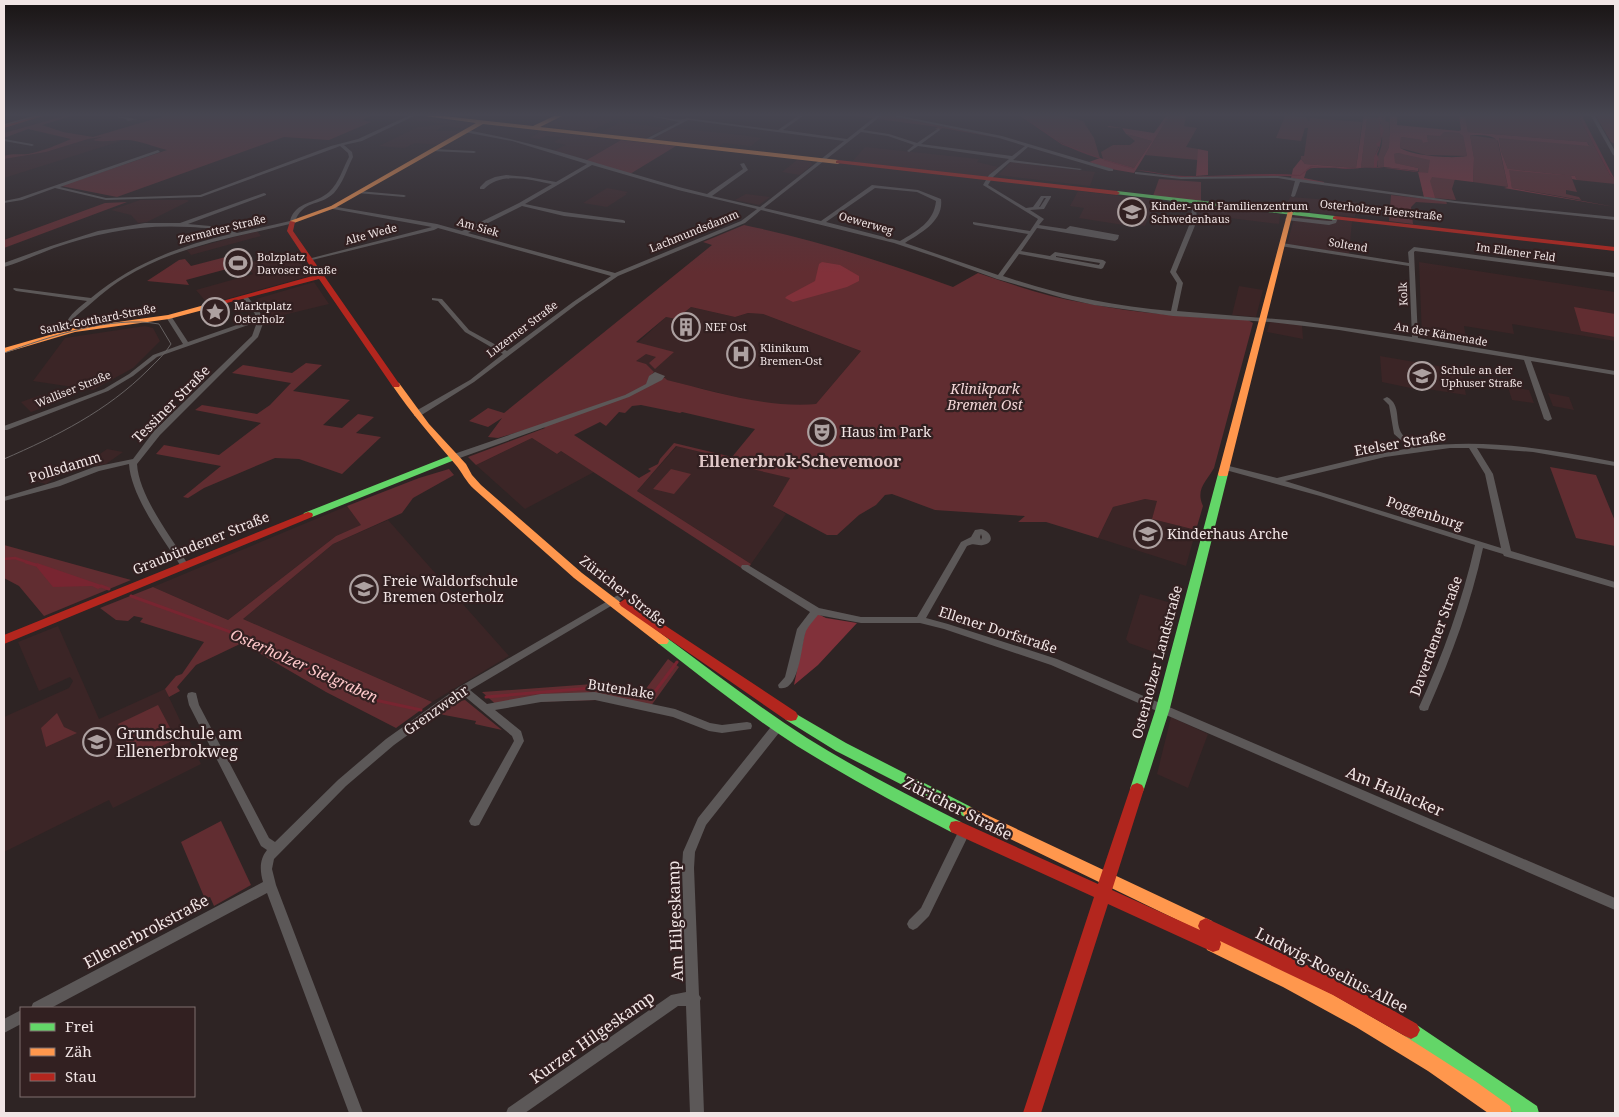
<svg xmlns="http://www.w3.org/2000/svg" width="1619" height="1117" viewBox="0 0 1619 1117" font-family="'Noto Serif',serif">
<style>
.built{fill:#3b2526}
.green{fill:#612d31;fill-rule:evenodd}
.forest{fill:#81313a;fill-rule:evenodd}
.water{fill:#782531}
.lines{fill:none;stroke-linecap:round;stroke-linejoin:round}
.stream-far2{stroke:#782531;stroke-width:1}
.stream-far1{stroke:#782531;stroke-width:2.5}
.stream{stroke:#782531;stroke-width:3}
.street{fill:#5c5858;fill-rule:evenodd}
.fast{fill:#63d668;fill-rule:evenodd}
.slow{fill:#ff974d;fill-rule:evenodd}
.jam{fill:#b3261e;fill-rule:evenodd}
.tram{stroke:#676262;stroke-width:1}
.labels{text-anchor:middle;stroke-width:4.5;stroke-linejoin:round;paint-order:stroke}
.far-poi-label{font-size:11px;fill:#f1e5e5;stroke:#322021;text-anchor:start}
.far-street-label{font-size:11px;fill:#f1e5e5;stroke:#322021}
.park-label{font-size:14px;font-style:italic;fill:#f2d6d7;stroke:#322021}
.street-label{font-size:14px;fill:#f1e5e5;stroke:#322021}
.poi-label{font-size:14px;fill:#f1e5e5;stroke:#322021;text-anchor:start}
.water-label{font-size:15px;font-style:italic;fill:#ffc9cb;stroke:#322021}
.quarter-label{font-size:16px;font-weight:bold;fill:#e0c8c8;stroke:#322021}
.near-poi-label{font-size:16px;fill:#f1e5e5;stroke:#322021;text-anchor:start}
.near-street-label{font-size:16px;fill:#f1e5e5;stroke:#322021}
</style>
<rect width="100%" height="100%" fill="#2e2424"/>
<path class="built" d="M45,116H64L4,133V127Z
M564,116H621L589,132L544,126Z
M415,117L473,123L474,124L467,129L444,126L436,131H464L439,145L415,143L404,148L379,146L418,127L449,124L409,119Z
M620,122L665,128L644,139L598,134Z
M672,128L741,135L761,138L751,146L723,143L718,147L653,139Z
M541,131L621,140L585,161L553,151L566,145L554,142L562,137L546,136L540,139L530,138Z
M102,137L121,141L4,178V159L46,152L88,139Z
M865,147L979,159L977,162L998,167L987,177L852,162Z
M797,160L811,162L812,165L800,175L782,172Z
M1011,162L1095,172L1090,186L998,175Z
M607,188L628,192L625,194H627L607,207L583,203Z
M1078,191L1128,197L1157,200L1145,226L1131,224L1130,226L1079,218L1084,208L1070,206Z
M746,194L770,197L759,205L735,200Z
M1290,197L1357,202L1355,217L1285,209Z
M140,200H187L189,201L147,222L138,223L131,215L111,210Z
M1199,205L1278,214L1280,215L1279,224L1198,214Z
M1295,215L1352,221L1349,254L1287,244Z
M257,231L261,236L191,255L187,250Z
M294,252L309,276L208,304L196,290L253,274L244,264Z
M1419,262L1615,292V341L1512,324L1514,334L1464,326L1467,344L1422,337Z
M314,282L329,304L271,318L256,299Z
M1239,286L1263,290L1256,317L1232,315Z
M691,307L735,317L748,313L763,314L861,351L816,404L793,406L765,404L666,380L665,378L639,371L621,358L666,317L676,319Z
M1270,322L1302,325L1303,339L1267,332Z
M145,326L153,328L160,341L133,368L93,390L33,381L65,338Z
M1380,356L1461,370L1466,395L1421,388L1420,390L1382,382Z
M1508,387L1529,390L1534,403L1512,400Z
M1548,393L1569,397L1574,410L1553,406Z
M41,395L51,405L31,412L21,402Z
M532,438L557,454L561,451L594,472L525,509L476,465Z
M677,446L738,461L736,465L791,478L773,505L786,514L751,564L637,491Z
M107,449L123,452L106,464L97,466L86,464Z
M59,465L70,467L46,484L35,481Z
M1145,499L1158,501L1152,519L1196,530L1186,566L1098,538L1113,507Z
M347,506L362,525L336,536L228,620L153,587Z
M388,520L509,656L432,702L243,619L333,544Z
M1140,594L1175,604L1162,655L1129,643L1126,639Z
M58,626L99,719L165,689L201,764L113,808L109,800L4,852V717L69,688L73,681L70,677L39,691L18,642Z
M1171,717L1208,734L1188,788L1157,774Z"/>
<path class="green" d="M64,116H71L42,125L63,132L93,137L164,116H371L362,120L371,122L329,140L284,137L117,197L61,186L167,150C154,147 137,139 124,140C113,140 104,143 93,140L102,137L88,139L46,152L4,159V156C13,153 19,155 28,154C43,151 57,145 71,139L28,129L4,138V133Z
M855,116H892L999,138L942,128L940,130L935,129L938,127Z
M1022,116H1064L1083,121L1094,138L1100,158C1070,152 1046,133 1022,116Z
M1169,116H1186L1184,126L1197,128L1186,147L1198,149V160L1145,155Z
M1285,116L1306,117L1309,122L1310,118L1362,122L1356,168L1305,164L1301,159V156H1304L1308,128H1305L1301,141L1276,138Z
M1363,116L1379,118L1381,140L1374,158L1375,167L1361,168L1367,119H1363Z
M1386,116L1385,121L1389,122V147L1384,157V167H1378C1375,158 1381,152 1382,143C1383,134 1380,128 1381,119Z
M1465,116H1578L1610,175L1615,180V184L1577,180L1575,176L1508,169L1501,151L1499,137L1589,145L1587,142L1468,132Z
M1596,116H1615V144L1611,142Z
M1444,132L1459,133L1463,136L1467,156L1426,155L1400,148L1401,137L1423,140V143L1428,142L1427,135Z
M1126,134L1152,141L1134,168L1103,159L1101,152L1113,145H1130L1135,141Z
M1470,135L1497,139L1508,187L1473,182L1474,158Z
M621,140L676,146L630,174L585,161Z
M1398,153L1426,157L1455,179L1452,189L1456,200L1424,197L1418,168L1394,163L1393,154Z
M1508,169L1571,176L1577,192L1566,190V194L1579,197L1581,200L1512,188Z
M1159,179L1201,182V201L1153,196Z
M1391,195L1446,201L1447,204L1416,202L1411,207L1413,224L1389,221Z
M127,202L4,248V240L105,203Z
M744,225C816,240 884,262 953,287L978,273C1013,285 1048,297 1085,303C1139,314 1194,317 1248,320L1253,323L1214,468C1207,481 1195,489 1203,506L1196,530L1152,519L1157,501L1145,499L1113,507L1098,538L1046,522H1018L1025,516L935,510L892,494L885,495L876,505L859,515L837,535H827L773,506L790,478L735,465L738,461L676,446L637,491L751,564L746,571L561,451L557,454L532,438L476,465L468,457L545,428L542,425L498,438L488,437L502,418L488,427L469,421L488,408L504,413L712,245L703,242ZM691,307L735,317L748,313L763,314L861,351L816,404C765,408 716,392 667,380L665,378L652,374L654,372L646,364L636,361L646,354L656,357L649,363L655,369L674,352L636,342L666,317L676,319ZM641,405L680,413L682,412L755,429L732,457L674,443L660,459L658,464L648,469L651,471L639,478L574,435L600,422L606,426L619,412L625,413L632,406Z
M245,252L253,262L186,280L189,285L147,281L179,260L185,259L191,266Z
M1574,307L1615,314V337L1581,331Z
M306,363L322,365L293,391L350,400L323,425L342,428L358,414L374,417L356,433L381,437L342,474L299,459L275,458L204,488L188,498L183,497L221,466L156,454L164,445L219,455L261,423L195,410L202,405L257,414L270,405L291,383L232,373L243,365L292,373Z
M1550,467L1596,475L1615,521V546L1576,538Z
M449,469L454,475L413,498L402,513L333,544L243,619L432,702L396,728L326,692L242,643L196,665L177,687L180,691L169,697L165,689L176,676L182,674L204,642L140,622L143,618L134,616L128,621L116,620L100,608L153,587L228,620L336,536L361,525L347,506L419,478Z
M671,469L691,474L674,494L653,489Z
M4,545L131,580L44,616L19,586L4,578Z
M668,659L679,667L648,710L598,700L530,702L500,708L482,692L593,684L645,690Z
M465,700L502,730L475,724L476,721L439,714L456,702Z
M158,705L176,739L135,759L118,724Z
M57,713L64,727L77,733L46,747L41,728Z
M221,821L251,885L214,906L210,897L205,899L181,842Z"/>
<path class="forest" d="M1166,116H1169L1134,173L1111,169L1089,162L1100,158L1134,168L1152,141L1126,134L1122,128L1107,127L1109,126L1154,133Z
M1390,116H1397V125L1459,131L1461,130L1459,116H1465L1468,132L1587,142L1589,146L1499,138L1501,151L1508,169L1575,176L1577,180L1572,179L1571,176L1509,170L1512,188L1615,207L1504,188L1508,187L1498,141C1492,134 1479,135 1470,135L1474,158L1473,182L1432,177L1430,181L1435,198L1424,197L1418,172L1428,173L1430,160L1398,153L1394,154L1395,163L1418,168V171L1384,167V157L1389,147ZM1444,132L1459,133L1463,136L1467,156C1452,159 1413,156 1400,148L1401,137L1422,140L1423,143L1428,142L1427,135L1440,136Z
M1363,119H1367L1361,168C1350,169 1315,166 1307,169L1304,178L1324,182V184L1291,178L1293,169L1301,159L1305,164L1356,168Z
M1198,149L1208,151V175L1196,176Z
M822,262L840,265L859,276V281L847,287L793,302L785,298L787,296L815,281L819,264Z
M816,613L826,618L857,623L818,665L794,685L806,627Z"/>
<path class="water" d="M1378,116H1383L1380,123L1384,130C1380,139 1382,144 1377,154L1379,160L1377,161V167L1432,174C1417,172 1401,168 1386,168C1361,167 1337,169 1312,167L1300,176L1179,177L1136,170C1152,171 1169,176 1186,176C1224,177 1262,172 1300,175L1311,166L1346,169L1374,167V157L1379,147L1376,144L1381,140Z
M1578,116H1582L1615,180L1610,175Z
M37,563L104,586L98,589L92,586L53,587L35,565Z"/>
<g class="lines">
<path class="stream-far2" d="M1021,116L1062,144L1099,158
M1609,125L1615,126
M1104,160L1134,169"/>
<path class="stream-far1" d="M4,559L15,558L30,563"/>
<path class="stream" d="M26,562L36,565
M101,586L109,589
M131,596L258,642L325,678L375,700L421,710
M486,697L591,688L647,697L654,693L677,662"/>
<path class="street" d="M114,116L138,119L128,121L126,119Z
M408,116H414L362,141L344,145L352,152L353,157C347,169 343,183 334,193C318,208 304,198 294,223C236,237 175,246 124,278C106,289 92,303 76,316L72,321L68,333L63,332C67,316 75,311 87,301L16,291L13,289L14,288L91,298C132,264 179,246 231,234C219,228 204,228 190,227C142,224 99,232 54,248C38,254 21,262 4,267V263L51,246L98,231L145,223H180L264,193L266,194V195L188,224L221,227L237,233L290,221C295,201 316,204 329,192C339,183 343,168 349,157L348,153L340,146L335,148L201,197L106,200L55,188L22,200L4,203V201L19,198L158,150L160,152L60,187L106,198L200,195L331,146L358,139Z
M650,116C661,116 677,122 687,118L778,130L798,116H803L783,130L847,139L876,116H881L863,130L889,134L917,143L939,128L940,130L921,144L1012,156L1025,146L999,138L892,116H901L1002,136L1113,169V171H1109L1028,147L1013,160L1082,169L1080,170L1010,162L993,177L988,185L1026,208L1033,207L1041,196H1051V197L1044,209L1030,210L1044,219L1039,225L1066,229L1070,226L1119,235L1118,239L1115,241L1037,228L1021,251L1050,256L1055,252L1103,260L1106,262L1103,268L1101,269L1019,254L1003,276C1058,295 1113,306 1171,311L1177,283L1170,272L1190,223L1193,202L1195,201L1197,202L1196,223L1176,272L1183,283L1177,311L1300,321L1412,337L1409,266L1280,246L1279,245L1282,243L1409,263L1408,252L1414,247L1615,273V277L1415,251L1414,252L1418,338L1615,371V375L1531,361L1552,419L1548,421L1544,419L1524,360L1339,330L1270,322L1173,316L1094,305L1063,298L997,279L936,257L894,243L761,210L745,223L618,276L577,304L474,382L420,416H414V412L470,380L503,354L465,332L438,301L432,300V298L442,299L469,330L507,351L573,302L611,276L438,228L434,230L308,261V259L432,227L333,209L330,207L331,206L437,224L462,231L519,203L552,184C530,180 502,171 484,189H480V187L486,181L495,177L506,175L528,177L556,182L587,164L512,141L464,132L466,130C548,144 626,175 707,194L743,169L740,164L744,163L748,170L712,196L760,207L844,141L688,120L646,142L644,140L679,122ZM861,132L888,136L914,145L907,151L909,152L918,146L1009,159L989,175L983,185L1038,219L1030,231L973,222V224L975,225L1028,234L998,275L905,243C921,233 944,221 941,199L918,190L872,185L821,221L764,208ZM592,165L678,190L757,209L741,221L615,273L468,233L522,206L564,216L625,223V221L623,220L564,212L525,204ZM875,188L917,192L936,201C934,222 917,231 900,241L826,222ZM1044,198H1046L1040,207H1039ZM1056,256L1100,263L1099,265L1056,257Z
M1591,116H1595L1615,151V156L1613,155Z
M4,139L32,144L34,145L32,146L4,141Z
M433,149L474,151L476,152L474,153L431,151Z
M1137,172L1181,177L1278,176L1455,201L1615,217V220L1455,203L1300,182L1295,196L1293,197L1291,196L1295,181L1278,178L1181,179L1135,174V172Z
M359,191L404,195L406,196L404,197L357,193V192Z
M1288,217L1329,221H1332L1333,217L1338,218L1336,223L1329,225L1286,220L1285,219Z
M243,296H247L261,314L260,319L264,321L258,337L160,435L137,464C139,497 172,538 189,566L188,568H182C164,540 131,497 129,464L99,471L60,486L4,501V497L54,482L94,467L133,459L154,431L252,336L257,322L157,357L133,376L108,391L7,430H4V426L104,389L129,374L153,355L183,344L166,317L167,316H171L188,342L254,319L255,314L242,297Z
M655,372L665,376L662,380L629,397L457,459H451L450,457L451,455L625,395L646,384L649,376Z
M1387,397C1402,405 1394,422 1402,434C1405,439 1413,443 1418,447C1485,438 1549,449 1615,462V466L1533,452L1477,448L1493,474L1511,551L1615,582V588L1504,556L1503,554L1483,548C1471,603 1452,655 1429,707L1428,710L1424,711L1420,710L1419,707C1443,655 1462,602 1475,545L1320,496L1222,469L1221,467L1225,465L1277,478L1364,457L1410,448L1394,434L1389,405L1383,399ZM1450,448H1469L1485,474L1501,548L1285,481L1385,457Z
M981,529C991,531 996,543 983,545C976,546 975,542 967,546L926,618L948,624L1057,659L1615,898V910L1051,665L944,629L920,623H861L818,615C814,620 809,625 806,631C801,644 800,693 779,688L778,685L785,677L797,629L810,612L742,569L741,567L742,565H748L819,608L861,617H917L961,542L971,537L975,530ZM981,534L982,537L981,540L980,537Z
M618,595L623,598L621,600L470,690L487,704L541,694L595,692L675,709L710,723L722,725L747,722L751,723L752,726L751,729L722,733L709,731L673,717L595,700L541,702L495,710L521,731L524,741L479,825L475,826L471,825L469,821L514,741L512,736L463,695L394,745L346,786L274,859L272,869L276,885L363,1113H349L267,893L51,1008H31L33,1003L263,882C260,871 259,860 267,850L261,846L189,705L187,696L188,693L192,692L196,693L199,705L269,838L275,842L338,780L386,739L459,687Z
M778,722L782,723L783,726L782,729L706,825L695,852L694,868L699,995L701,998L700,1001L704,1113H690L686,1006H678L525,1113H506L508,1108L671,995L686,992L682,868L683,852L698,818L774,723Z
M964,827L968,828L970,832L929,916L917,928L913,930L909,928L907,924L909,920L921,908L960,828Z
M21,1010V1024L4,1033V1019Z"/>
<path class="fast" d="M1117,191L1335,216L1338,218L1335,220L1115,194V192Z
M454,454L459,457L457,459L312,517H304L303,515L304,513Z
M1223,471L1228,474L1170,708L1144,789L1142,793L1137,795L1132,793L1130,789L1156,708L1218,474Z
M663,637L667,638C713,672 759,707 807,738C857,769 909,796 961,822L963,827L961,832L956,833L951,832C899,805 847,777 797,746C749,715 704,679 659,644L657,641L659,638Z
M791,711L846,743L975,809L977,813L975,817L970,819L965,817L836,751L786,720L784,716L786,712Z
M1411,1021L1537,1106L1539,1113H1514L1405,1036L1402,1030L1405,1024Z"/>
<path class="slow" d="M425,116H444L533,126L554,116H562L540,127L838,160L841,162L838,164L483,124L335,208L294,223H290V221L331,206L476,123Z
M1288,211L1293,212L1228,474L1227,476H1219L1218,474Z
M219,301H222V305L169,319L75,332L4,353V348L74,328L168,315Z
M396,382L399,383L429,424L466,464L472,475L481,485L582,573L667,638L669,641L667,644H659L574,578L474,489C466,482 462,472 455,464C433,438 411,413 392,385Z
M970,807L1212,921L1214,926L1212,931L1206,934L1200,931L965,817L963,813L965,809Z
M1213,936L1332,994L1405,1036L1475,1081L1510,1106L1512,1113H1488L1428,1071L1356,1027L1283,987L1207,950L1205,944L1207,938Z"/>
<path class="jam" d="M33,116H43L4,128V124Z
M838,160L1117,191L1120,193L1117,195L836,163V161Z
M1335,216L1615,247V251L1333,219V217Z
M290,221L295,222L293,231L400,385L399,387H393L319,279L219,305L215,303L316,275L287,231Z
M308,512L312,513L313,515L312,517L4,644V635Z
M625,599L796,712L798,716L796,720L791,721L786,720L621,606L619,603Z
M1137,783L1142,785L1144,789L1112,890L1200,930L1198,926L1200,921L1206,918L1212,921L1345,983L1417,1024L1420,1030L1417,1036L1411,1039L1405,1036L1333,995L1220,941L1221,944L1219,950L1213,952L1108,904L1041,1113H1023L1094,897L951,832L949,827L951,822L956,821L961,822L1098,884L1130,789L1132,785Z"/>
<path class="tram" d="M4,125L36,116
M4,353C49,337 111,315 159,324L171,344C165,354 156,362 148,370C107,411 57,436 4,459"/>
</g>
<linearGradient id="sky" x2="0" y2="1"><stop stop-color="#191414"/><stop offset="0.42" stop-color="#464550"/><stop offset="1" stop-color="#464550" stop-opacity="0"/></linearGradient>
<rect width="1619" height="273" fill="url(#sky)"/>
<defs>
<symbol id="school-ring" viewBox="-11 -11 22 22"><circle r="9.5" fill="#322021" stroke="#ada1a1" stroke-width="1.5"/><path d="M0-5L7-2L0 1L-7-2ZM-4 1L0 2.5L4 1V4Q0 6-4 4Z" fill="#ada1a1"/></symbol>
<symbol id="stadium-ring" viewBox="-11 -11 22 22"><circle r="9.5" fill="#322021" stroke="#ada1a1" stroke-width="1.5"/><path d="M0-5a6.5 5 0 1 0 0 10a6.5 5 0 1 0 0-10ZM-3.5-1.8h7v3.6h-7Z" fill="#ada1a1"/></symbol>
<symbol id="sight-ring" viewBox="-11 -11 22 22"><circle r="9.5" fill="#322021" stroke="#ada1a1" stroke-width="1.5"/><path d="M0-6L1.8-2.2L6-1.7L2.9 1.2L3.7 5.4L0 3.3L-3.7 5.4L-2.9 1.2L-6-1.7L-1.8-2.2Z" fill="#ada1a1"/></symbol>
<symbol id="building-ring" viewBox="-11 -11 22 22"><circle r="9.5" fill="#322021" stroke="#ada1a1" stroke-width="1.5"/><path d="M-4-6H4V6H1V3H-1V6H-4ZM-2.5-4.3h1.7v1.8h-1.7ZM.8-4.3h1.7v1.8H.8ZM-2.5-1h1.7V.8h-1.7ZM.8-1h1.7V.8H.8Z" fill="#ada1a1"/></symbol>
<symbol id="hospital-ring" viewBox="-11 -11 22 22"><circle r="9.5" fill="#322021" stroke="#ada1a1" stroke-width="1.5"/><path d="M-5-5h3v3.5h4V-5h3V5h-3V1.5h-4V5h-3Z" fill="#ada1a1"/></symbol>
<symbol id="theatre-ring" viewBox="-11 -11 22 22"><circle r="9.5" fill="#322021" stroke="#ada1a1" stroke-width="1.5"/><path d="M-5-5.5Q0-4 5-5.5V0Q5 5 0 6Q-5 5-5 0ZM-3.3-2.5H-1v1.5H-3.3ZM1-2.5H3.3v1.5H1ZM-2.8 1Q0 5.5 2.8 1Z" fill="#ada1a1"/></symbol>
</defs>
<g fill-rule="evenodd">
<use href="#school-ring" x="1116" y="196" width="32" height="32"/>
<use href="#stadium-ring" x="222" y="247" width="32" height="32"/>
<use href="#sight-ring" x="199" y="296" width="32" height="32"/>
<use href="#building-ring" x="670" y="311" width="32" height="32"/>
<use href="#hospital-ring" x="725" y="338" width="32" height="32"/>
<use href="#school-ring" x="1406" y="360" width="32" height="32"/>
<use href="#theatre-ring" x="806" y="416" width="32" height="32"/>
<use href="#school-ring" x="1132" y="518" width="32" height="32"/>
<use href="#school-ring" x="348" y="573" width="32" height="32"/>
<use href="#school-ring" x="81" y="726" width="32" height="32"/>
</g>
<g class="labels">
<g class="far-poi-label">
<text x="1151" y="210">Kinder- und Familienzentrum<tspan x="1151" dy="13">Schwedenhaus</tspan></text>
<text x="257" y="261">Bolzplatz<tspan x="257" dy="13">Davoser Straße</tspan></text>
<text x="234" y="310">Marktplatz<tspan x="234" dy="13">Osterholz</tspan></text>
<text x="705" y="331">NEF Ost</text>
<text x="760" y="352">Klinikum<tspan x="760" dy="13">Bremen-Ost</tspan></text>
<text x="1441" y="374">Schule an der<tspan x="1441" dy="13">Uphuser Straße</tspan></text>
</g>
<g class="far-street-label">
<text transform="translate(1381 210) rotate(6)" y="4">Osterholzer Heerstraße</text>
<text transform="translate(866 223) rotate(16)" y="4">Oewerweg</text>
<text transform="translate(478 227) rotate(16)" y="4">Am Siek</text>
<text transform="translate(222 229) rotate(-14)" y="4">Zermatter Straße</text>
<text transform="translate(694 231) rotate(-22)" y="4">Lachmundsdamm</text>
<text transform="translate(371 234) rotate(-15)" y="4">Alte Wede</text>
<text transform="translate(1348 245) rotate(9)" y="4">Soltend</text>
<text transform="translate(1516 252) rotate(8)" y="4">Im Ellener Feld</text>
<text transform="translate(1403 294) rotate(-92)" y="4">Kolk</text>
<text transform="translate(98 319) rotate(-11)" y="4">Sankt-Gotthard-Straße</text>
<text transform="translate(522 329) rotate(-37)" y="4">Luzerner Straße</text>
<text transform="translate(1441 334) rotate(10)" y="4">An der Kämenade</text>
<text transform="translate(73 389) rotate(-22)" y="4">Walliser Straße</text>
</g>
<g class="park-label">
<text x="985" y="394">Klinikpark<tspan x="985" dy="16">Bremen Ost</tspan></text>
</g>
<g class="street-label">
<text transform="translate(171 404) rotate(-45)" y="5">Tessiner Straße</text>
<text transform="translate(1400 443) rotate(-10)" y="5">Etelser Straße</text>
<text transform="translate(65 467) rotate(-17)" y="5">Pollsdamm</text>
<text transform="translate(1425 513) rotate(18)" y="5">Poggenburg</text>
<text transform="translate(201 543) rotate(-22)" y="5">Graubündener Straße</text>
<text transform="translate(623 591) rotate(38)" y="5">Züricher Straße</text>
<text transform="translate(998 630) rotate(18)" y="5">Ellener Dorfstraße</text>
<text transform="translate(1436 636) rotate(-70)" y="5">Daverdener Straße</text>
<text transform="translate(1157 662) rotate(-75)" y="5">Osterholzer Landstraße</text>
<text transform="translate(621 689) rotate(9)" y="5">Butenlake</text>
<text transform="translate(436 710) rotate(-35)" y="5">Grenzwehr</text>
</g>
<g class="poi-label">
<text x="841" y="437">Haus im Park</text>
<text x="1167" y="539">Kinderhaus Arche</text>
<text x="383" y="586">Freie Waldorfschule<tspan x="383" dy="16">Bremen Osterholz</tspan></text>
</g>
<g class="water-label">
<text transform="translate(304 666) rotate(24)" y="5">Osterholzer Sielgraben</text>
</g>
<g class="quarter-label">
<text x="800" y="467">Ellenerbrok-Schevemoor</text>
</g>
<g class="near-poi-label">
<text x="116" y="739">Grundschule am<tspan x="116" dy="18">Ellenerbrokweg</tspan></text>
</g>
<g class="near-street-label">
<text transform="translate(1395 791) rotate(23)" y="6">Am Hallacker</text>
<text transform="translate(958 808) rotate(27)" y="6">Züricher Straße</text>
<text transform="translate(675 921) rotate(-92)" y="6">Am Hilgeskamp</text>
<text transform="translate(146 931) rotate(-28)" y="6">Ellenerbrokstraße</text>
<text transform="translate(1332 970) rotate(27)" y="6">Ludwig-Roselius-Allee</text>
<text transform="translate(592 1037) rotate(-35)" y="6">Kurzer Hilgeskamp</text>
</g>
</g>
<rect width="1619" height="1117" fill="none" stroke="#f1e5e5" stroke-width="10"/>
<rect x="20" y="1007" width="175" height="90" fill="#322021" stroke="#7e6f6f"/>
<rect x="30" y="1023" width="25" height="8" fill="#63d668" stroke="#7e6f6f"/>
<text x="65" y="1032" font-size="15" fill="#f1e5e5">Frei</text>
<rect x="30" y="1048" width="25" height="8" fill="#ff974d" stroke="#7e6f6f"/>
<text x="65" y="1057" font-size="15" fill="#f1e5e5">Zäh</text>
<rect x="30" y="1073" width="25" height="8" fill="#b3261e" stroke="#7e6f6f"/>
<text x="65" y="1082" font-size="15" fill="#f1e5e5">Stau</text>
</svg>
